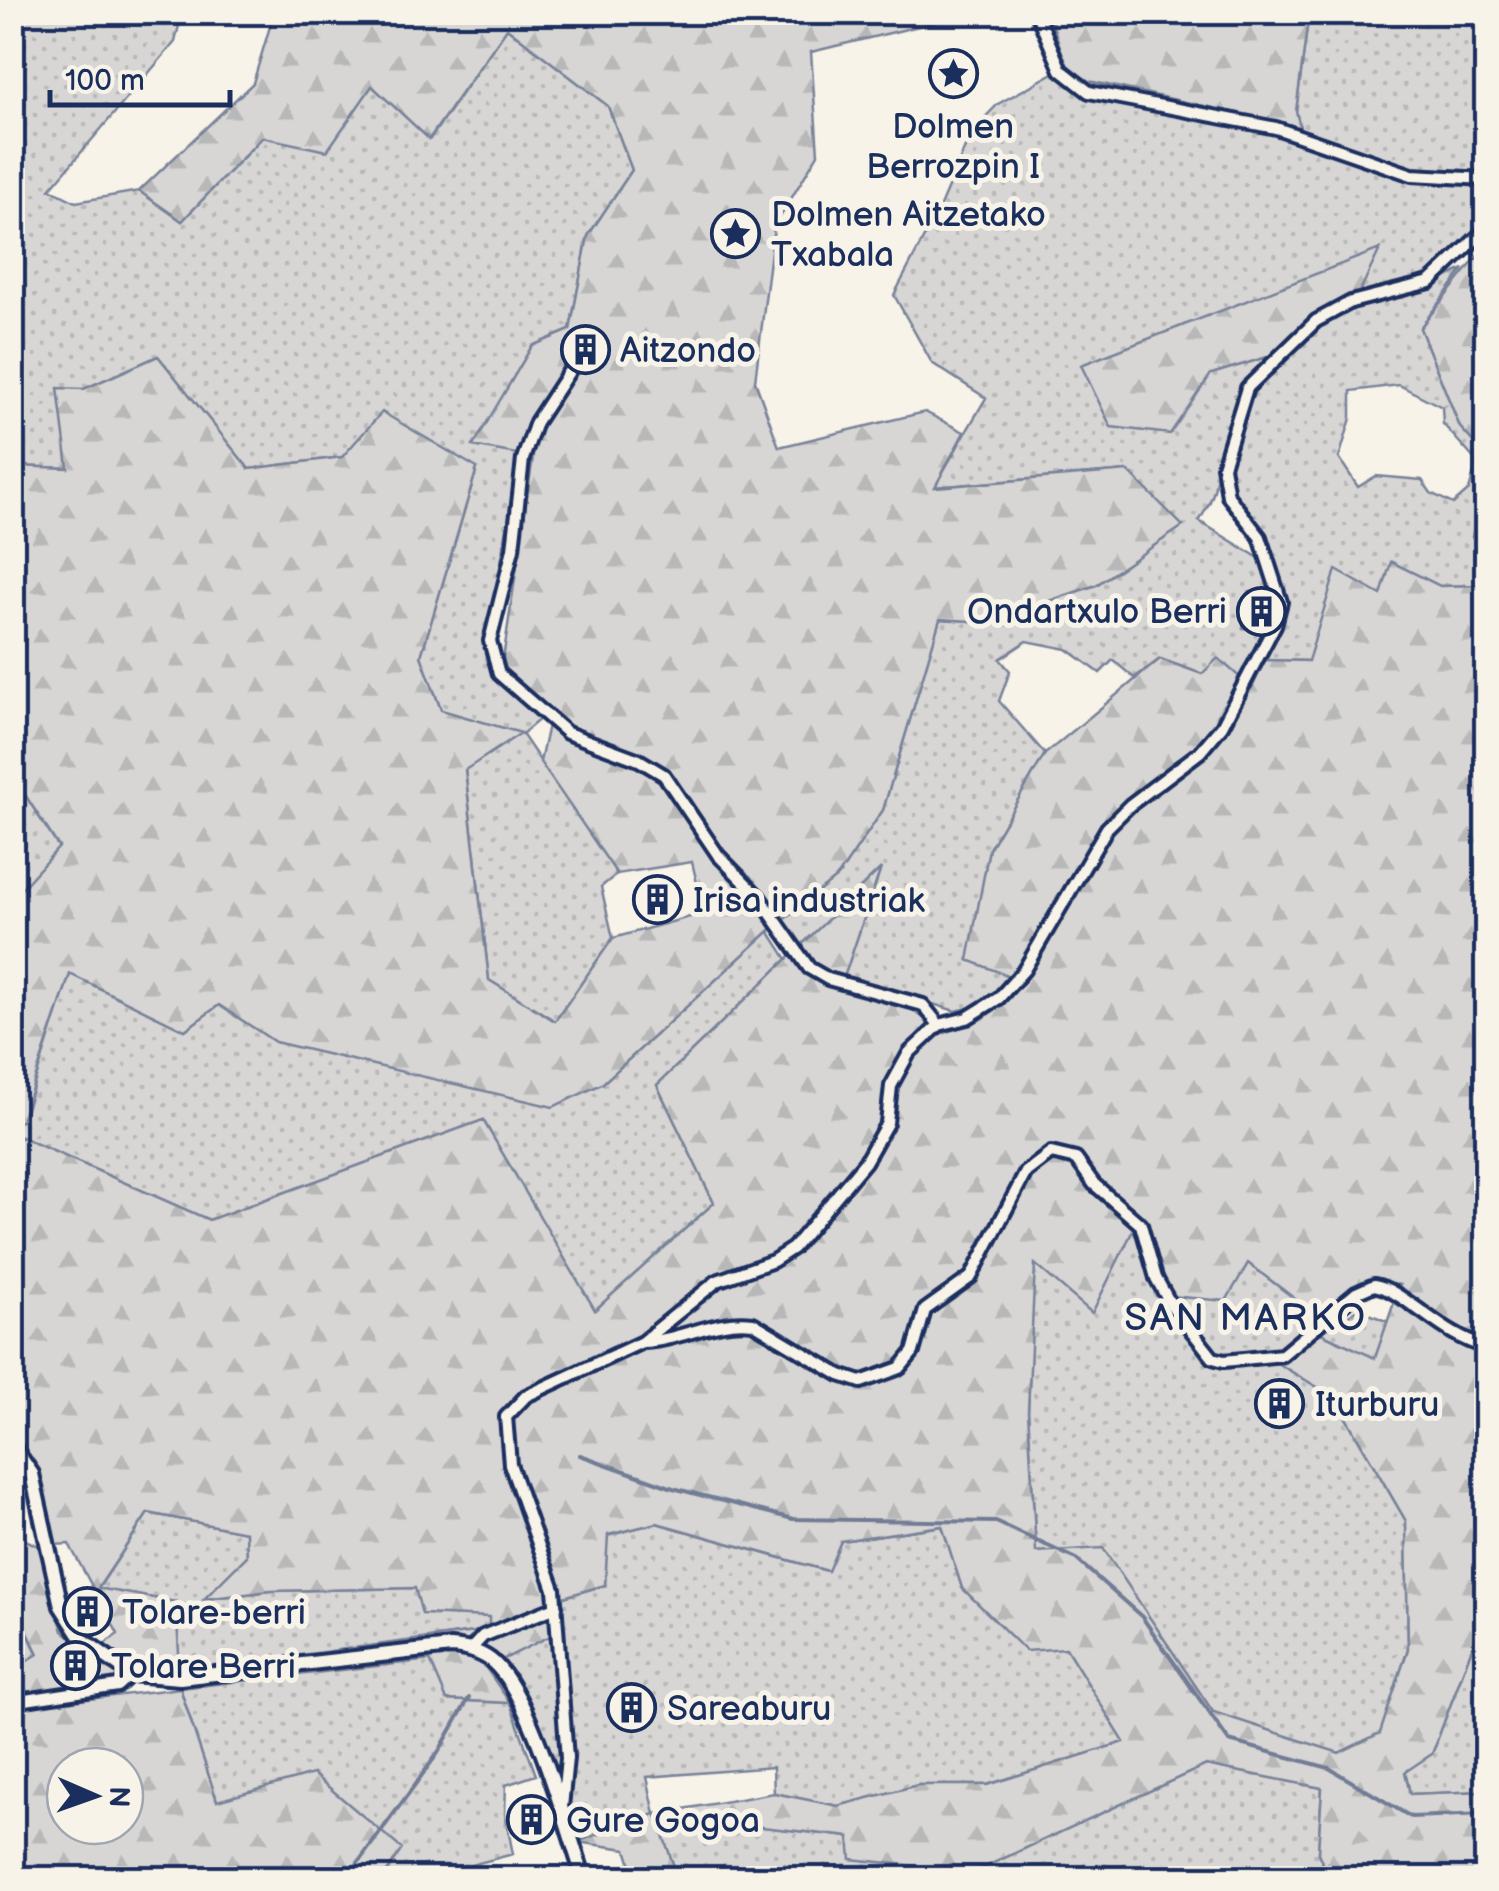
<svg xmlns="http://www.w3.org/2000/svg" width="1499" height="1891" viewBox="0 0 1499 1891" font-family="'Balsamiq Sans',sans-serif">
<style>
.green{fill:url(#green-dots);stroke:#798299;stroke-width:2.5;fill-rule:evenodd}
.forest{fill:url(#forest-firs);stroke:#798299;stroke-width:2.5;fill-rule:evenodd}
.lines{fill:none;stroke-linecap:round;stroke-linejoin:round}
.stream{stroke:#727c95;stroke-width:4}
.minor-casing{stroke:#1b2f5e;stroke-width:18}
.tertiary-casing{stroke:#1b2f5e;stroke-width:20}
.minor{stroke:#f7f3e8;stroke-width:10}
.tertiary{stroke:#f7f3e8;stroke-width:12}
.labels{text-anchor:middle;stroke-width:10;stroke-linejoin:round;paint-order:stroke}
.poi-label{font-size:35px;fill:#1b2f5e;stroke:#f7f3e8;text-anchor:start}
.neighbourhood-label{font-size:38px;letter-spacing:2.5px;fill:#1b2f5e;stroke:#f7f3e8}
</style>
<defs>
<pattern id="green-dots" width="8" height="8" patternUnits="userSpaceOnUse" patternTransform="scale(2.5)"><rect width="8" height="8" fill="#d7d6d4"/><path d="M2 2h.1M6 6h.1" fill="none" stroke="#b8b8b8" stroke-width="1.8" stroke-linecap="round"/></pattern>
<pattern id="forest-firs" width="22" height="20" patternUnits="userSpaceOnUse" patternTransform="scale(2.5)"><rect width="22" height="20" fill="#d7d6d4"/><path d="M5 1l3.5 6h-7zM16 11l3.5 6h-7z" fill="#b8b8b8"/></pattern>
</defs>
<rect width="100%" height="100%" fill="#f7f3e8"/>
<filter id="ink" filterUnits="userSpaceOnUse"><feTurbulence type="fractalNoise" baseFrequency=".01" numOctaves="2"/><feDisplacementMap in="SourceGraphic" scale="20" xChannelSelector="R" yChannelSelector="G"/><feConvolveMatrix kernelMatrix="1 2 1 2 8 2 1 2 1" color-interpolation-filters="sRGB"/></filter>
<g filter="url(#ink)">
<path class="green" d="M12,13H182L175,42L50,189L76,202L139,191L182,221L263,137L327,150L372,85L430,139L507,28L608,106L632,170L588,236L570,330L532,346L474,446L520,454L485,653L493,673L541,718L522,734L617,874L601,887L613,938L555,1021L489,980L465,769L520,733L441,710L421,656L477,468L342,457L249,469L158,356L84,389L69,468L13,466Z
M1284,13H1486V221C1442,270 1425,283 1359,293L1378,250L1211,374L1277,354C1250,382 1229,408 1221,447C1214,483 1220,488 1199,521L1259,558L1271,593L1248,592L1243,628L1265,632L1242,680L1202,674L1160,659L1134,678L1113,660L1100,673L1067,649L1027,641L1000,659L1010,671L999,701L1045,754L989,849L982,896L1012,977C995,996 981,1007 955,1011L844,976L880,871L796,951L781,922L838,876L883,810L940,619L987,622L1096,585L1182,526L1127,471L934,487L986,398L932,363L894,295L938,211L972,131L998,104L1066,66L1089,81L1299,127L1296,111L1308,20Z
M1464,269L1420,328L1460,427L1486,456V500L1477,511L1472,537L1486,552V585L1440,586L1392,562L1382,596L1309,661L1265,660L1284,619L1286,600L1264,536L1238,504L1232,486L1229,465L1248,399L1257,384L1319,324L1352,305L1404,297ZM1399,385L1442,407L1443,424L1477,462L1469,490L1453,504L1431,493L1422,480L1376,476L1358,487L1339,458L1351,418V391Z
M22,790L59,848L13,899L12,793Z
M769,931L787,959L657,1085L714,1203L594,1311L483,1120L209,1220L21,1137L13,1146V1122L22,1121L70,974L185,1030L219,1005L276,1042L602,1084Z
M1136,1223L1159,1297L1203,1359L1216,1365L1277,1363L1334,1397L1406,1521L1408,1649L1381,1733L1339,1753L1213,1712L1103,1549L1036,1552L1028,1411L1034,1262L1092,1312Z
M1248,1263L1320,1318L1285,1351L1223,1356L1210,1351L1171,1296L1225,1300Z
M1358,1309L1388,1322L1375,1359L1321,1333Z
M148,1513L246,1532L247,1556L206,1599L271,1591L416,1588L490,1617L489,1630L180,1671L176,1602L98,1589Z
M656,1523L827,1571L841,1541L943,1526L962,1588L1066,1648L1125,1742L987,1785H918L838,1806L774,1793L773,1767L647,1777L655,1814L850,1837L974,1872L1206,1765L1322,1788L1318,1853L1329,1878H678L655,1815L577,1842L525,1697L502,1657L550,1636L553,1600L605,1585L607,1536Z
M12,1600L38,1655L20,1665L13,1647Z
M1486,1610V1791L1410,1794L1405,1771L1432,1754Z
M431,1660L447,1700L510,1703L536,1775L506,1785L505,1814L513,1854L444,1872L440,1878H383L401,1849L217,1801L180,1688Z"/>
<path class="forest" d="M1284,12L1308,20L1296,111L1300,127L1089,81L1066,66L1049,13Z
M274,13H973L811,52L818,154L774,227L755,381L779,447L925,412L964,432L935,487L1128,471L1183,526L1096,585L987,622L940,619L883,810L838,876L769,931L602,1084L553,1107L275,1042L219,1005L185,1030L70,974L21,1121L13,1122L12,899L59,847L22,790L13,793V466L68,468L58,388L84,389L158,356L249,469L342,457L382,412L477,468L421,656L441,710L521,733L465,770L489,980L555,1021L613,938L704,913L692,862L617,874L540,762L551,711L502,666L533,457L473,446L532,346L570,330L588,236L632,170L608,106L507,28L429,139L372,86L327,151L262,137L182,221L139,191L253,83Z
M1486,246V456L1460,427L1420,328Z
M1380,249L1359,293L1310,318L1277,354L1211,374L1170,434L1111,427L1081,365Z
M1391,562L1440,586L1486,585V657L1481,666L1486,669V1610L1432,1754L1405,1772L1410,1794L1486,1791V1878H1329L1318,1853L1322,1788L1206,1765L974,1872L851,1859L849,1837L656,1815L678,1878H635L626,1849L577,1842L655,1814L774,1793L838,1806L918,1785H987L1124,1742L1066,1648L1026,1651L962,1588L942,1526L841,1541L828,1571L657,1523L608,1535L605,1585L553,1600L550,1636L486,1668L510,1703L447,1700L430,1660L380,1665L373,1646L489,1630V1617L422,1614L415,1588L271,1591L204,1599L247,1556L246,1532L148,1513L98,1588L176,1602L180,1671C148,1673 130,1663 103,1645L118,1634L69,1544L54,1545L34,1464L13,1434L12,1146L21,1137L209,1220L483,1120L595,1310L714,1203L657,1085L881,868L841,986L908,1007L945,1033L984,1018L1024,982L968,960L989,849L1045,754L1160,659L1202,674L1218,658L1252,688L1265,660L1308,661L1336,570L1381,595ZM1136,1224L1148,1231L1171,1296L1226,1301L1248,1263L1320,1318L1367,1280L1400,1285L1375,1358L1321,1333L1277,1363L1334,1397L1406,1521L1408,1649L1380,1733L1339,1753L1213,1712L1103,1548L1036,1552L1028,1411L1035,1264L1092,1313Z
M13,1534L38,1546L63,1631L121,1677L115,1682L26,1692L20,1665L38,1654L13,1600Z
M180,1688L217,1801L313,1774L402,1849L383,1878H13V1708ZM65,1766H125V1826H65Z"/>
<g class="lines">
<path class="stream" d="M580,1455L673,1488L793,1519L996,1522L1076,1559L1142,1617L1229,1741L1329,1768L1411,1817L1486,1814
M347,1878L438,1753L469,1698"/>
<defs>
<path id="minor" d="M1036,12L1061,70L1089,92L1276,128L1412,175L1486,179
M570,370L536,422L523,459L513,549L490,641L499,674L567,733L639,760L664,775L718,855L759,897L809,968L828,979L923,1005L939,1025
M1486,510L1482,518L1486,536
M642,1342C680,1341 715,1318 753,1323L840,1375L861,1382L900,1368L913,1352L925,1310L971,1277L1026,1172L1051,1153L1076,1159L1094,1184L1141,1225L1156,1278L1171,1305L1213,1358L1224,1361L1282,1355L1356,1293L1374,1285C1403,1289 1444,1338 1486,1347
M470,1650L483,1636L556,1607
M12,1702L118,1686L131,1674
M562,1807L567,1758L554,1589L510,1464L506,1417L526,1396L642,1342L717,1281L773,1261L793,1248L865,1162L887,1123L891,1086L909,1053L939,1025L967,1018L999,998L1024,970L1107,828L1130,805L1200,752L1222,726L1275,625L1281,602L1260,537L1228,496L1223,466L1247,388L1316,321L1351,302L1430,282L1486,229"/>
<path id="tertiary" d="M12,1445L32,1474L61,1606L83,1640L131,1674L180,1678L451,1647C467,1648 482,1652 494,1663C532,1698 566,1826 584,1878"/>
</defs>
<use href="#minor" class="minor-casing"/>
<use href="#tertiary" class="tertiary-casing"/>
<use href="#minor" class="minor"/>
<use href="#tertiary" class="tertiary"/>
</g>
</g>
<defs>
<symbol id="sight-ring" viewBox="-11 -11 22 22"><circle r="9.5" fill="#f7f3e8" stroke="#1b2f5e" stroke-width="1.5"/><path d="M0-6L1.8-2.2L6-1.7L2.9 1.2L3.7 5.4L0 3.3L-3.7 5.4L-2.9 1.2L-6-1.7L-1.8-2.2Z" fill="#1b2f5e"/></symbol>
<symbol id="building-ring" viewBox="-11 -11 22 22"><circle r="9.5" fill="#f7f3e8" stroke="#1b2f5e" stroke-width="1.5"/><path d="M-4-6H4V6H1V3H-1V6H-4ZM-2.5-4.3h1.7v1.8h-1.7ZM.8-4.3h1.7v1.8H.8ZM-2.5-1h1.7V.8h-1.7ZM.8-1h1.7V.8H.8Z" fill="#1b2f5e"/></symbol>
</defs>
<g fill-rule="evenodd">
<use href="#sight-ring" x="926" y="46" width="55" height="55"/>
<use href="#sight-ring" x="708" y="206" width="55" height="55"/>
<use href="#building-ring" x="558" y="322" width="55" height="55"/>
<use href="#building-ring" x="1234" y="584" width="55" height="55"/>
<use href="#building-ring" x="630" y="872" width="55" height="55"/>
<use href="#building-ring" x="1252" y="1376" width="55" height="55"/>
<use href="#building-ring" x="60" y="1584" width="55" height="55"/>
<use href="#building-ring" x="48" y="1638" width="55" height="55"/>
<use href="#building-ring" x="604" y="1680" width="55" height="55"/>
<use href="#building-ring" x="504" y="1792" width="55" height="55"/>
</g>
<g class="labels">
<g class="poi-label">
<text x="953" y="138" text-anchor="middle">Dolmen<tspan x="953" dy="40">Berrozpin I</tspan></text>
<text x="771" y="226">Dolmen Aitzetako<tspan x="771" dy="40">Txabala</tspan></text>
<text x="620" y="362">Aitzondo</text>
<text x="1227" y="623" text-anchor="end">Ondartxulo Berri</text>
<text x="693" y="912">Irisa industriak</text>
<text x="1315" y="1416">Iturburu</text>
<text x="122" y="1624">Tolare-berri</text>
<text x="111" y="1678">Tolare Berri</text>
<text x="667" y="1720">Sareaburu</text>
<text x="566" y="1832">Gure Gogoa</text>
</g>
<g class="neighbourhood-label">
<text x="1246" y="1330">SAN MARKO</text>
</g>
</g>
<rect width="1499" height="1891" fill="none" stroke="#f7f3e8" stroke-width="50"/>
<rect x="25" y="25" width="1449" height="1841" fill="none" stroke="#1b2f5e" stroke-width="4" filter="url(#ink)"/>
<g transform="translate(95 1796) rotate(92)"><circle r="48" fill="#f7f3e8" stroke="#9fa5b1" stroke-width="2.5"/>
<path d="M0-8L18 38L0 25L-18 38Z" fill="#1b2f5e"/>
<text y="-15" font-size="28" font-weight="bold" text-anchor="middle" fill="#1b2f5e">N</text>
</g>
<path d="M50 90v15h180v-15" fill="none" stroke="#1b2f5e" stroke-width="5"/>
<text x="65" y="90" font-size="30" fill="#1b2f5e" stroke="#f7f3e8" stroke-width="8" paint-order="stroke">100 m</text>
</svg>
